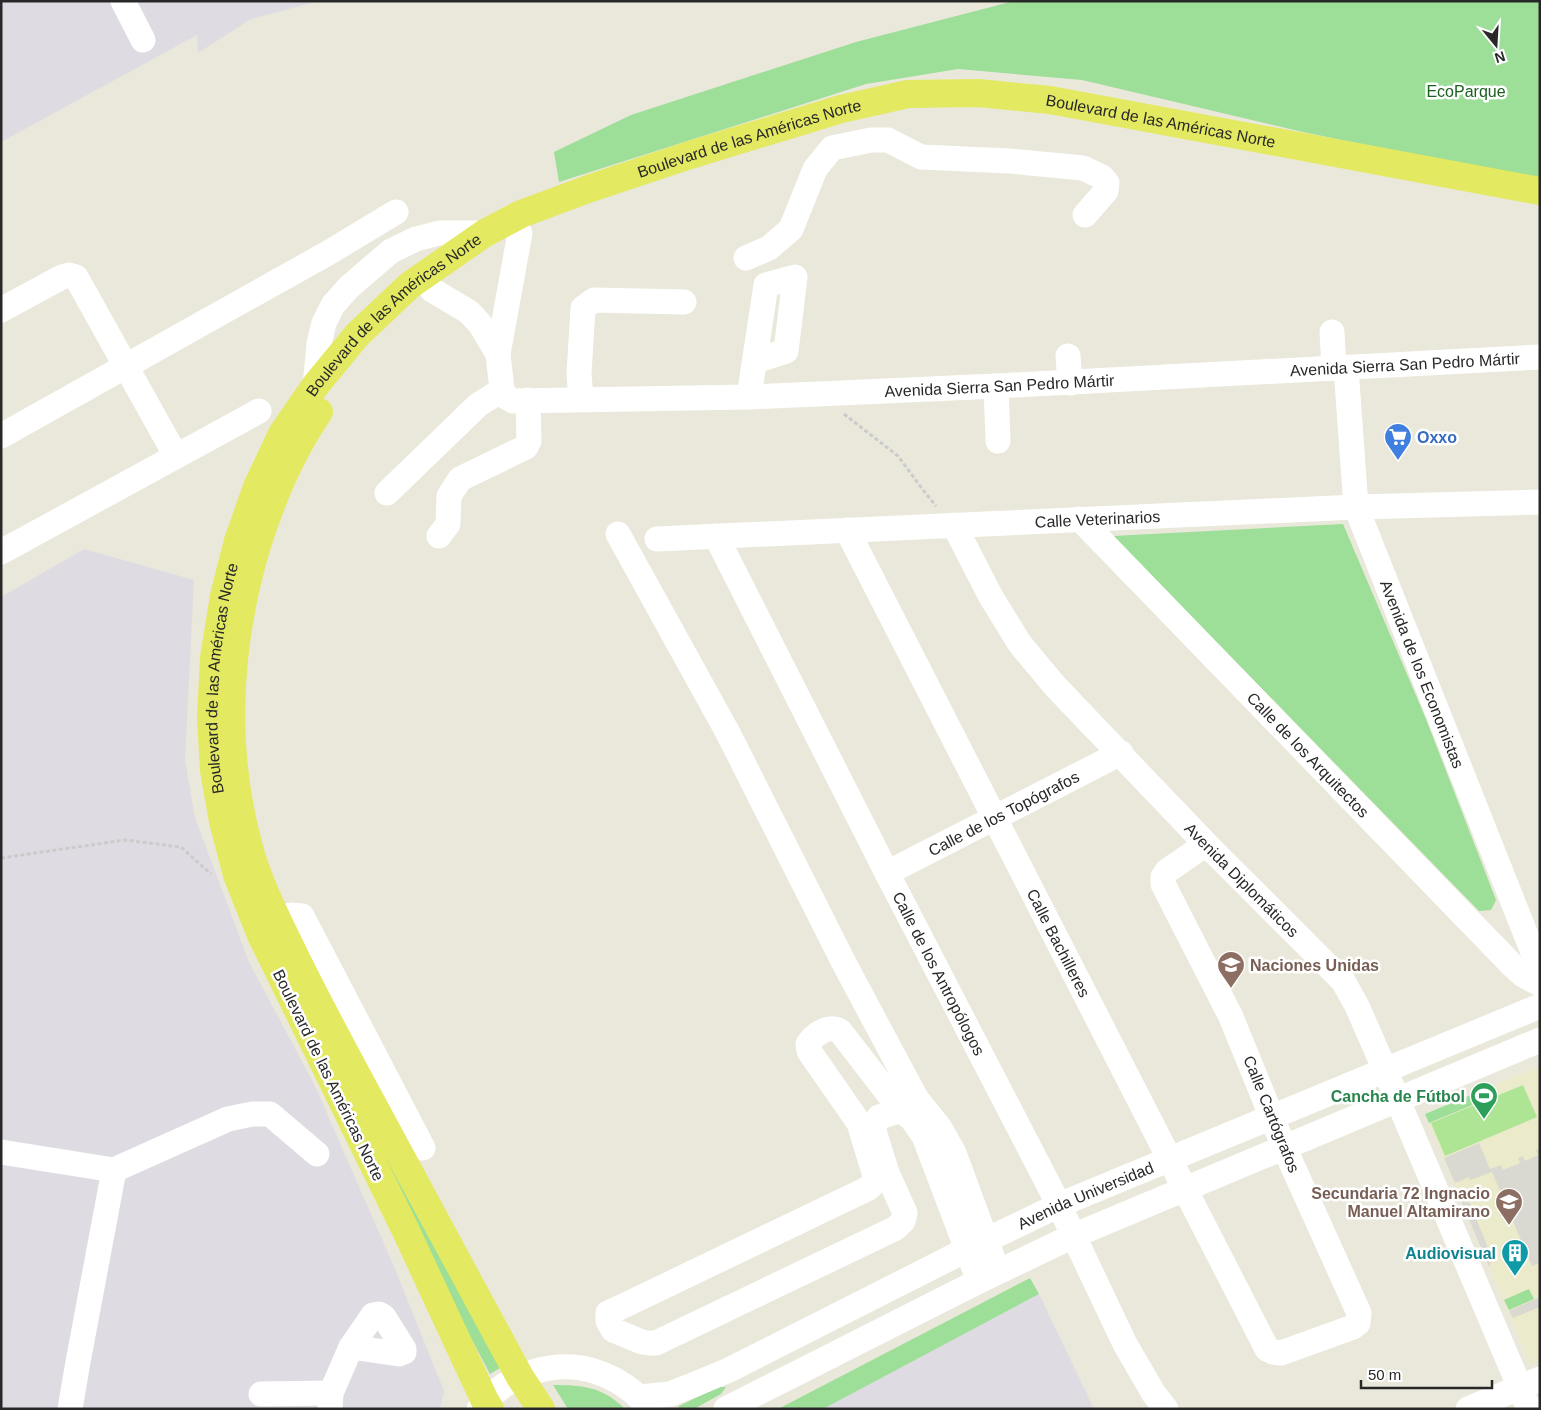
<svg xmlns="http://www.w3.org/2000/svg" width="1541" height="1410" viewBox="0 0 1541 1410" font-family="Arial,sans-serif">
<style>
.industrial{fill:#dfdbe2}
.education{fill:#ebeaca}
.green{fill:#9dde99}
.pitch{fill:#ade595}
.plaza{fill:#dad9d1}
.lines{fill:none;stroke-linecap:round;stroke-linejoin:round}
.path{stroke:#cbcbcb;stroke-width:3;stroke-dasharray:4 2.5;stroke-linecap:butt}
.minor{stroke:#fff;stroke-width:25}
.major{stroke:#e3e960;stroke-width:28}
.labels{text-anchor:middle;stroke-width:5;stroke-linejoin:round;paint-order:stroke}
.park-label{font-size:16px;fill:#1d6121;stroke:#fff}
.street-label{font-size:16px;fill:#282828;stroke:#fff}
.shop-label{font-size:16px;font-weight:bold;fill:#366cbe;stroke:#fff;text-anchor:start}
.education-label{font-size:16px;font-weight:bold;fill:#785e54;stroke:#fff;text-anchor:start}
.leisure-label{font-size:16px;font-weight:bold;fill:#27864d;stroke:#fff;text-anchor:end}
.culture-label{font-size:16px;font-weight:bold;fill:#0d838f;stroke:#fff;text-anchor:end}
</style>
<rect width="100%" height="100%" fill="#eae8da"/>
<path class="industrial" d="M1,1H319L251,19L198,53L197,35L1,142Z
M84,549L194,580L185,760L195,818L249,962L315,1086L395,1269L444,1391L440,1409H1V597Z
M1039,1294L1094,1409H823Z"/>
<path class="education" d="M1540,1066V1360L1530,1364L1489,1267L1492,1258L1470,1203L1461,1200L1425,1114Z"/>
<path class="green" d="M1014,1H1540V181L1303,132L1082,80L958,69L866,84L559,182L554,152L631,115L856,42Z
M1343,524L1426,719L1496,900L1491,910L1479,911L1113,536Z
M304,996L500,1368L490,1374L419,1239Z
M1483,1090L1487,1099L1429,1123L1425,1114Z
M1030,1278L1039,1294L823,1409H778Z
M1529,1289L1534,1299L1509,1310L1504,1300Z
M553,1385C583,1385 603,1387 625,1409H568Z
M718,1387H726L721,1394L694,1409H678L679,1406Z"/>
<path class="pitch" d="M1523,1085L1537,1117L1445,1156L1431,1123Z"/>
<path class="plaza" d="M1479,1143L1490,1169L1501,1165L1503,1170L1520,1163L1518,1158L1523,1156L1525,1161L1538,1155L1536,1150L1540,1149V1263L1532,1266L1492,1172L1470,1180L1469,1177L1455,1183L1444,1158Z
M1461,1200L1470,1203L1492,1258L1489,1267Z
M1540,1297V1307L1513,1318L1509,1311Z"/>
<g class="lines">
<path class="path" d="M844,414L898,456L923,490L936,506
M1,858L125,840L181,847L211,874"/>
<g class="minor">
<path d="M123,1L143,40"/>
<path id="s1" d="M520,233L498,354L502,390L506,397L513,401L749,397L996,386L1540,357"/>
<path d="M746,258L769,248L791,229L815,169L832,148L871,140H888L921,157L1010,161L1083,168L1102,177L1107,183L1106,191L1085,215"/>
<path d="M432,290L469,312L480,324L498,354"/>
<path d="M1,310L62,277L69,275L76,277L176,456"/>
<path d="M1332,332L1334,368"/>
<path d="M1068,356L1070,383"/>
<path id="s2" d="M1346,368L1356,507L1540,970"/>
<path d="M315,386L319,344L324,323L333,305L349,287L391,251L416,239L439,233H485"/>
<path d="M996,386L998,441"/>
<path d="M749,397L766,285L795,277L786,351L755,361"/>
<path d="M581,399L579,374L583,308L594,300L684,302"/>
<path d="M1,436L328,253L396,212"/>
<path d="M387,493L478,405L502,390"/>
<path id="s3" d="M1080,519L1512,965L1523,975L1540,984"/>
<path id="s4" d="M954,525L991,597L1020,644L1055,686L1206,844L1343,981L1357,1006L1385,1070L1529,1409"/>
<path id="s5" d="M847,530L1267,1349L1273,1352L1281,1353L1353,1327L1358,1323L1359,1313L1284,1147L1231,1017L1163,884V877L1167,871L1206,844"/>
<path d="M618,534L728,733L845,965L916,1098L940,1128L954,1153L992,1256"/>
<path d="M439,536L448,524L449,496L460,479L526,447L529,441L528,400"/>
<path id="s6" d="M716,536L887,873L1059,1205L1125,1344L1154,1394L1166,1409"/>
<path id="s7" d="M657,539L1356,507L1540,502"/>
<path d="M1,552L259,411"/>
<path id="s8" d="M887,873L1121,753"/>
<path d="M276,919L291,915L302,916L423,1148"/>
<path d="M916,1098L901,1110L879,1117L875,1124L874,1131L887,1173L905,1213L903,1221L896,1228L656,1343H649L642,1342L613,1330L608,1321V1313L617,1309L869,1188L874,1182L875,1176L859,1123L809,1051L808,1044C814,1035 828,1024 840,1031L901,1110L912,1119L924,1136L979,1281"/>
<path d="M1,1152L114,1170"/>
<path d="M114,1170L228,1119L252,1114H270L317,1154"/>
<path d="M261,1394L331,1393"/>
<path id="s9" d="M640,1397L670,1394L693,1385L729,1370L966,1250L1059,1205L1540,1006"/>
<path d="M70,1409L78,1362L114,1170"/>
<path d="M330,1409L331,1393L351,1347L373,1315L379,1314L384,1317L404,1349V1352L399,1354L351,1347"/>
<path d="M479,1409C505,1374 556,1358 597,1372C618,1379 636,1392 650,1409"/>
<path d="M726,1409L979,1281L1073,1236L1540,1040"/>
<path d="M1468,1409L1540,1379"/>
</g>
<g class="major">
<path d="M319,412C291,452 272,498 257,545C227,646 221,749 250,851C261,889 279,923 296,958C320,1007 346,1055 372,1103C421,1194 471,1285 520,1377L541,1409"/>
<path id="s10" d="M490,1409L485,1401L405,1229L261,935L237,875L223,821L214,770L211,718L214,658L224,596L238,541L257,487L282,434L315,386L357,335L410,285L485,233L521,214L588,189L690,155L841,109L908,94L978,93L1050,100L1540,191"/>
</g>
</g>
<defs>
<symbol id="supermarket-pin" viewBox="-11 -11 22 30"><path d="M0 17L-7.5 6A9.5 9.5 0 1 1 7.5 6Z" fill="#3f7fe0" stroke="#fff"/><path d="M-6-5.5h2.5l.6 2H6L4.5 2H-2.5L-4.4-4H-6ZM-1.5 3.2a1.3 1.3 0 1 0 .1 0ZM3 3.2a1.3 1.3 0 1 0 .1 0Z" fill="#fff"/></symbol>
<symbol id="school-pin" viewBox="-11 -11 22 30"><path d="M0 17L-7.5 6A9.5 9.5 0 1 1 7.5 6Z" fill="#8d6e63" stroke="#fff"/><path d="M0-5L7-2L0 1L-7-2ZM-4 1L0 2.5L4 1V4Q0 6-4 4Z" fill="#fff"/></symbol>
<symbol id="stadium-pin" viewBox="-11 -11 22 30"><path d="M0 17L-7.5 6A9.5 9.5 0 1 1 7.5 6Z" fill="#2e9e5b" stroke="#fff"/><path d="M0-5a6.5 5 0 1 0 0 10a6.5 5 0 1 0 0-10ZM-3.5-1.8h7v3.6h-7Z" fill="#fff"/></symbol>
<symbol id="building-pin" viewBox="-11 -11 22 30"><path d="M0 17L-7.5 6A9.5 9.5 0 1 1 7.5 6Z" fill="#0f9aa8" stroke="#fff"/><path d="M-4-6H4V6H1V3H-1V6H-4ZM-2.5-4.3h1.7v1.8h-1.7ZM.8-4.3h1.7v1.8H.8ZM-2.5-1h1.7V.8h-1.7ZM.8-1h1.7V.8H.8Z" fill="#fff"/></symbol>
</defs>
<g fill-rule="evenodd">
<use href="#supermarket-pin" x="1382" y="421" width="32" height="43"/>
<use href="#school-pin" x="1215" y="949" width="32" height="43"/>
<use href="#stadium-pin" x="1468" y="1080" width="32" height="43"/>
<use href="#school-pin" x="1493" y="1186" width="32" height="43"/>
<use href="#building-pin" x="1499" y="1237" width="32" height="43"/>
</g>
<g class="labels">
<g class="park-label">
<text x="1466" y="97">EcoParque</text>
</g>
<g class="street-label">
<text dy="6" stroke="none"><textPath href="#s10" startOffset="2036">Boulevard de las Américas Norte</textPath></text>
<text dy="6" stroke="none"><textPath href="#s10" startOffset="1616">Boulevard de las Américas Norte</textPath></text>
<text dy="6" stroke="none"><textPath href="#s10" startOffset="1211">Boulevard de las Américas Norte</textPath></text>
<text dy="6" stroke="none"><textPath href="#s1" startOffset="1068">Avenida Sierra San Pedro Mártir</textPath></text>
<text dy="6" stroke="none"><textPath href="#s1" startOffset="662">Avenida Sierra San Pedro Mártir</textPath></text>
<text dy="6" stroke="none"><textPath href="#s7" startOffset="441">Calle Veterinarios</textPath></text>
<text dy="6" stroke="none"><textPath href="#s2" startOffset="319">Avenida de los Economistas</textPath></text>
<text dy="6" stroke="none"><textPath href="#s10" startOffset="791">Boulevard de las Américas Norte</textPath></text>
<text dy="6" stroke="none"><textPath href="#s3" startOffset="328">Calle de los Arquitectos</textPath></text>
<text dy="6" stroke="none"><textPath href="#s8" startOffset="131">Calle de los Topógrafos</textPath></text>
<text dy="6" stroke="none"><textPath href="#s4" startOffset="460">Avenida Diplomáticos</textPath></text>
<text dy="6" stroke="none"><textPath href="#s5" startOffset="464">Calle Bachilleres</textPath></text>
<text dy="6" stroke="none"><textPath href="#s6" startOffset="491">Calle de los Antropólogos</textPath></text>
<text transform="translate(329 1075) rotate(64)" y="6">Boulevard de las Américas Norte</text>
<text transform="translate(1272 1114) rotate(68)" y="6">Calle Cartógrafos</text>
<text dy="6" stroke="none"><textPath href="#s9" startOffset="491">Avenida Universidad</textPath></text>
</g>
<g class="shop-label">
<text x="1417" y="443">Oxxo</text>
</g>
<g class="education-label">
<text x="1250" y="971">Naciones Unidas</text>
<text x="1490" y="1199" text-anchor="end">Secundaria 72 Ingnacio<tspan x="1490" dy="18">Manuel Altamirano</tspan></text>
</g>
<g class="leisure-label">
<text x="1465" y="1102">Cancha de Fútbol</text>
</g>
<g class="culture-label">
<text x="1496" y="1259">Audiovisual</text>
</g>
</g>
<rect width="1541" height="1410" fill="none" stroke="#282828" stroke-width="5"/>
<g transform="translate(1496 45) rotate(162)" stroke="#ffffff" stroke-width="4" paint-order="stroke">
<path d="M0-4L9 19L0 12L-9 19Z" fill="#282828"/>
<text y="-8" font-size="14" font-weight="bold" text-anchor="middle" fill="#282828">N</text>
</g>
<path d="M1361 1380v8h131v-8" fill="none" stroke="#282828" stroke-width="2.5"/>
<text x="1368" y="1380" font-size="15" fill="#282828" stroke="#ffffff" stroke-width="4" paint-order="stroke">50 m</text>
</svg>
